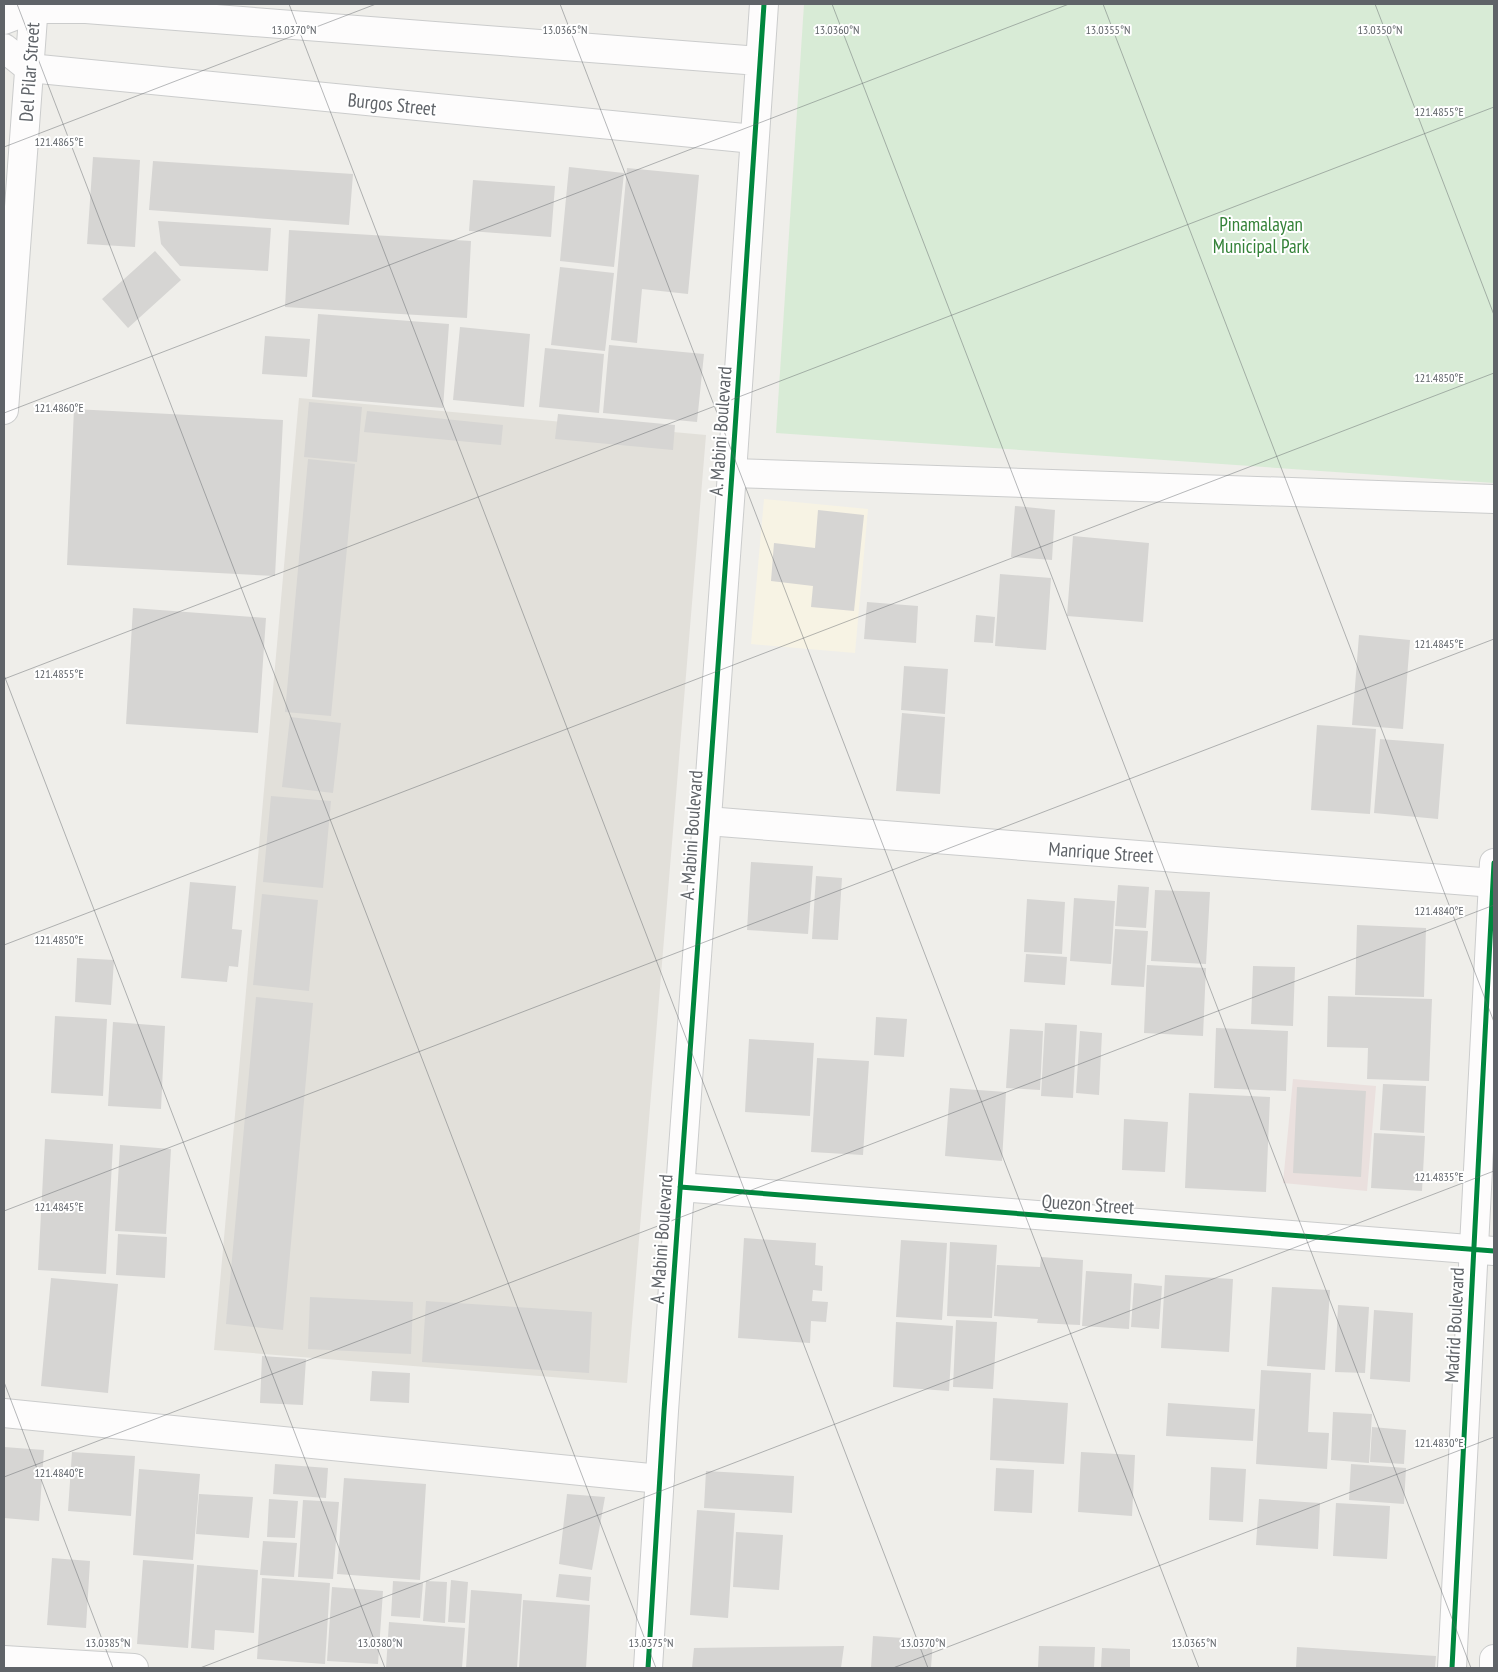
<svg xmlns="http://www.w3.org/2000/svg" width="1498" height="1672" viewBox="0 0 1498 1672" font-family="'PT Sans Narrow',sans-serif">
<style>
.commercial{fill:#f7f3e4}
.education{fill:#e2e0da}
.medical{fill:#eae0de}
.green{fill:#d8ebd6}
.building{fill:#d6d5d3}
.lines{fill:none;stroke-linecap:round;stroke-linejoin:round}
.minor-casing{stroke:#cbcccc;stroke-width:30}
.tertiary-casing{stroke:#cbcccc;stroke-width:30}
.minor{stroke:#fdfcfc;stroke-width:28}
.tertiary{stroke:#fdfcfc;stroke-width:28}
.cycleway-casing{stroke:#fff;stroke-width:8}
.cycleway{stroke:#00873e;stroke-width:5}
.ticks{fill:none;stroke:#5f6368;stroke-width:1;stroke-opacity:0.45}
.labels{text-anchor:middle;stroke-width:4;stroke-linejoin:round;paint-order:stroke}
.street-label{font-size:19px;fill:#5f6368;stroke:#fff}
.park-label{font-size:19px;fill:#348238;stroke:#fff}
.ticks-label{font-size:12px;text-anchor:middle;fill:#5f6368;stroke:#fff;stroke-width:4;stroke-linejoin:round;paint-order:stroke}
</style>
<rect width="100%" height="100%" fill="#efeeea"/>
<path class="commercial" d="M764,499L868,509L855,653L751,644Z"/>
<path class="education" d="M299,398L706,435L627,1383L214,1350Z"/>
<path class="medical" d="M1293,1079L1376,1086L1367,1191L1283,1183Z"/>
<path class="green" d="M804,4H1494V483L776,433Z"/>
<path class="building" d="M93,157L140,160L135,247L87,244Z
M153,161L353,174L349,225L149,210Z
M569,167L624,173L614,267L560,261Z
M627,168L699,175L688,294L642,289L637,343L611,340Z
M473,180L555,186L551,237L469,231Z
M158,221L271,228L268,271L180,266L161,244Z
M289,230L471,241L467,318L285,307Z
M155,251L181,280L128,328L102,299Z
M560,267L614,273L605,351L551,345Z
M318,314L449,324L443,408L312,397Z
M460,327L530,334L524,407L453,400Z
M265,336L310,339L307,377L262,374Z
M609,345L704,354L697,422L603,413Z
M545,348L604,354L599,413L539,407Z
M309,402L362,407L357,462L304,457Z
M74,409L283,420L275,576L67,565Z
M367,411L503,425L501,445L364,432Z
M558,414L675,425L673,450L555,439Z
M308,459L355,464L331,716L285,712Z
M1015,506L1055,510L1052,560L1011,557Z
M818,510L864,515L854,611L811,607L813,586L771,581L774,543L815,548Z
M1073,536L1149,543L1143,622L1067,616Z
M1000,574L1051,578L1046,650L995,646Z
M867,602L918,606L916,643L864,639Z
M133,608L266,618L258,733L126,724Z
M976,615L995,617L993,643L974,642Z
M1359,635L1410,640L1403,729L1352,725Z
M904,666L948,669L945,714L901,710Z
M902,713L945,717L940,794L896,791Z
M290,717L341,723L333,793L282,787Z
M1317,725L1376,729L1370,814L1311,810Z
M1380,739L1444,744L1438,819L1374,813Z
M271,796L331,801L323,888L263,882Z
M751,862L813,866L808,934L747,930Z
M816,876L842,878L838,940L812,939Z
M190,882L236,886L232,929L242,930L238,967L229,966L227,982L181,978Z
M1118,885L1149,887L1146,928L1115,926Z
M1155,890L1210,892L1206,964L1151,961Z
M262,894L318,900L309,991L253,985Z
M1074,898L1115,901L1111,964L1070,961Z
M1027,899L1065,902L1062,954L1024,952Z
M1357,925L1426,928L1424,997L1355,995Z
M1115,929L1148,931L1144,987L1111,985Z
M1026,954L1067,957L1065,985L1024,982Z
M77,958L114,960L111,1005L75,1002Z
M1147,965L1206,968L1203,1036L1144,1033Z
M1253,966L1295,967L1293,1026L1251,1024Z
M1328,996L1432,999L1429,1081L1367,1079L1368,1048L1327,1047Z
M256,997L313,1003L283,1330L226,1324Z
M55,1016L107,1019L103,1096L51,1093Z
M876,1017L907,1019L904,1057L874,1055Z
M113,1022L165,1026L161,1109L108,1106Z
M1045,1023L1077,1025L1073,1098L1041,1096Z
M1216,1028L1288,1031L1286,1091L1214,1088Z
M1010,1029L1043,1031L1040,1090L1006,1088Z
M1080,1031L1102,1033L1099,1095L1076,1093Z
M749,1039L814,1043L810,1116L745,1112Z
M817,1058L869,1061L863,1155L811,1152Z
M1383,1084L1426,1086L1424,1133L1380,1130Z
M1297,1087L1366,1091L1361,1177L1293,1173Z
M950,1088L1006,1092L1002,1161L945,1156Z
M1189,1093L1270,1097L1266,1192L1185,1188Z
M1124,1119L1168,1122L1165,1172L1122,1170Z
M1374,1133L1425,1136L1422,1191L1371,1188Z
M45,1139L113,1144L106,1274L38,1270Z
M120,1145L171,1149L166,1234L115,1231Z
M118,1234L167,1237L165,1278L116,1275Z
M744,1238L816,1243L815,1265L823,1266L822,1291L813,1290L812,1301L828,1302L826,1322L811,1321L810,1343L738,1338Z
M901,1240L947,1243L942,1320L896,1317Z
M950,1242L997,1245L992,1318L947,1316Z
M1041,1257L1083,1260L1080,1325L1037,1323L1038,1319L994,1316L997,1265L1040,1267Z
M1086,1271L1132,1274L1129,1329L1082,1326Z
M1165,1275L1233,1279L1229,1352L1161,1348Z
M51,1278L118,1284L108,1393L41,1386Z
M1134,1283L1162,1286L1159,1329L1131,1327Z
M1272,1287L1330,1290L1325,1370L1267,1366Z
M310,1297L413,1302L411,1354L308,1349Z
M426,1301L592,1312L589,1373L422,1362Z
M1338,1305L1369,1307L1365,1373L1335,1372Z
M1374,1310L1413,1313L1410,1382L1370,1379Z
M956,1320L997,1322L993,1389L953,1387Z
M896,1322L953,1326L949,1391L893,1387Z
M262,1356L306,1359L303,1405L260,1403Z
M1261,1370L1311,1373L1308,1432L1329,1433L1327,1469L1256,1464Z
M372,1371L410,1373L409,1403L370,1401Z
M993,1398L1068,1403L1064,1464L990,1460Z
M1168,1403L1255,1409L1253,1441L1166,1436Z
M1333,1412L1372,1414L1369,1463L1331,1460Z
M1372,1427L1406,1430L1404,1464L1370,1462Z
M4,1447L44,1450L39,1521L4,1518Z
M72,1452L135,1456L131,1516L68,1511Z
M1081,1452L1135,1455L1132,1516L1078,1512Z
M275,1464L328,1468L326,1498L273,1494Z
M1351,1464L1406,1468L1404,1504L1349,1500Z
M1211,1467L1246,1469L1243,1522L1209,1520Z
M996,1468L1034,1470L1032,1513L994,1511Z
M139,1469L200,1474L193,1560L133,1555Z
M706,1471L794,1476L792,1513L704,1508Z
M344,1478L426,1484L420,1580L337,1574Z
M199,1494L253,1497L249,1538L196,1534Z
M567,1494L605,1497L592,1570L559,1564Z
M269,1499L298,1501L295,1538L267,1537Z
M1259,1499L1320,1503L1318,1549L1256,1545Z
M303,1500L339,1502L333,1579L298,1577Z
M1336,1503L1390,1506L1387,1559L1333,1556Z
M697,1510L735,1513L728,1618L690,1615Z
M736,1532L783,1535L779,1590L733,1587Z
M263,1541L297,1543L294,1577L260,1575Z
M52,1558L90,1561L86,1628L47,1625Z
M143,1560L194,1564L188,1648L137,1644Z
M197,1565L258,1570L254,1633L215,1630L214,1650L191,1648Z
M559,1574L591,1577L589,1601L556,1597Z
M262,1578L330,1583L325,1664L257,1659Z
M451,1580L468,1582L465,1623L448,1622Z
M393,1581L423,1583L420,1618L391,1616Z
M426,1581L447,1582L445,1623L423,1621Z
M332,1587L383,1591L378,1664L327,1661Z
M471,1590L522,1594L517,1668H466Z
M523,1600L590,1605L586,1668H519Z
M389,1622L465,1628L462,1668H386Z
M873,1636L933,1640L931,1668H871Z
M844,1646L841,1668H692L694,1648Z
M1039,1646L1095,1647L1094,1668H1038Z
M1297,1647L1436,1656L1435,1668H1296Z
M1102,1648L1130,1649V1668H1101Z"/>
<g class="lines">
<defs>
<path id="minor" d="M4,410L34,4
M732,473L1494,499
M707,821L1494,883
M680,1187L1494,1251
M4,1413L660,1479
M4,1660L134,1668"/>
<path id="tertiary" d="M4,20L33,9H86L759,61
M4,48L29,68L754,139
M648,1668L664,1411L732,473L764,4
M1452,1668L1494,863
M1494,1668V1659"/>
</defs>
<use href="#minor" class="minor-casing"/>
<use href="#tertiary" class="tertiary-casing"/>
<use href="#minor" class="minor"/>
<use href="#tertiary" class="tertiary"/>
<defs>
<path id="cycleway" d="M680,1187L1494,1251
M648,1668L664,1411L732,473L764,4
M1452,1668L1494,863"/>
</defs>
<use href="#cycleway" class="cycleway-casing"/>
<use href="#cycleway" class="cycleway"/>
</g>
<path class="ticks" d="M17,4L656,1668M289,4L928,1668M560,4L1199,1668M832,4L1471,1668M1103,4L1494,1022M1375,4L1494,315M4,147L376,4M4,413L1069,4M4,675L385,1668M4,679L1494,107M4,945L1494,373M4,1211L1494,639M4,1382L113,1668M4,1477L1494,905M200,1668L1494,1171M893,1668L1494,1437"/>
<g class="labels">
<g class="street-label">
<text transform="translate(29 72) rotate(-86)" y="7">Del Pilar Street</text>
<text transform="translate(392 104) rotate(6)" y="7">Burgos Street</text>
<text transform="translate(720 431) rotate(-86)" y="7">A. Mabini Boulevard</text>
<text transform="translate(691 835) rotate(-86)" y="7">A. Mabini Boulevard</text>
<text transform="translate(1101 852) rotate(4)" y="7">Manrique Street</text>
<text transform="translate(1088 1204) rotate(4)" y="7">Quezon Street</text>
<text transform="translate(661 1239) rotate(-86)" y="7">A. Mabini Boulevard</text>
<text transform="translate(1454 1325) rotate(-87)" y="7">Madrid Boulevard</text>
</g>
<g class="park-label">
<text x="1261" y="231">Pinamalayan<tspan x="1261" dy="22">Municipal Park</tspan></text>
</g>
</g>
<g class="ticks-label">
<text x="1380" y="34">13.0350°N</text>
<text x="1108" y="34">13.0355°N</text>
<text x="294" y="34">13.0370°N</text>
<text x="565" y="34">13.0365°N</text>
<text x="837" y="34">13.0360°N</text>
<text x="1439" y="116">121.4855°E</text>
<text x="59" y="146">121.4865°E</text>
<text x="1439" y="382">121.4850°E</text>
<text x="59" y="412">121.4860°E</text>
<text x="1439" y="648">121.4845°E</text>
<text x="59" y="678">121.4855°E</text>
<text x="1439" y="915">121.4840°E</text>
<text x="59" y="944">121.4850°E</text>
<text x="1439" y="1181">121.4835°E</text>
<text x="59" y="1211">121.4845°E</text>
<text x="1439" y="1447">121.4830°E</text>
<text x="59" y="1477">121.4840°E</text>
<text x="108" y="1647">13.0385°N</text>
<text x="380" y="1647">13.0380°N</text>
<text x="651" y="1647">13.0375°N</text>
<text x="923" y="1647">13.0370°N</text>
<text x="1194" y="1647">13.0365°N</text>
</g>
<rect width="1498" height="1672" fill="none" stroke="#5f6368" stroke-width="10"/>
</svg>
